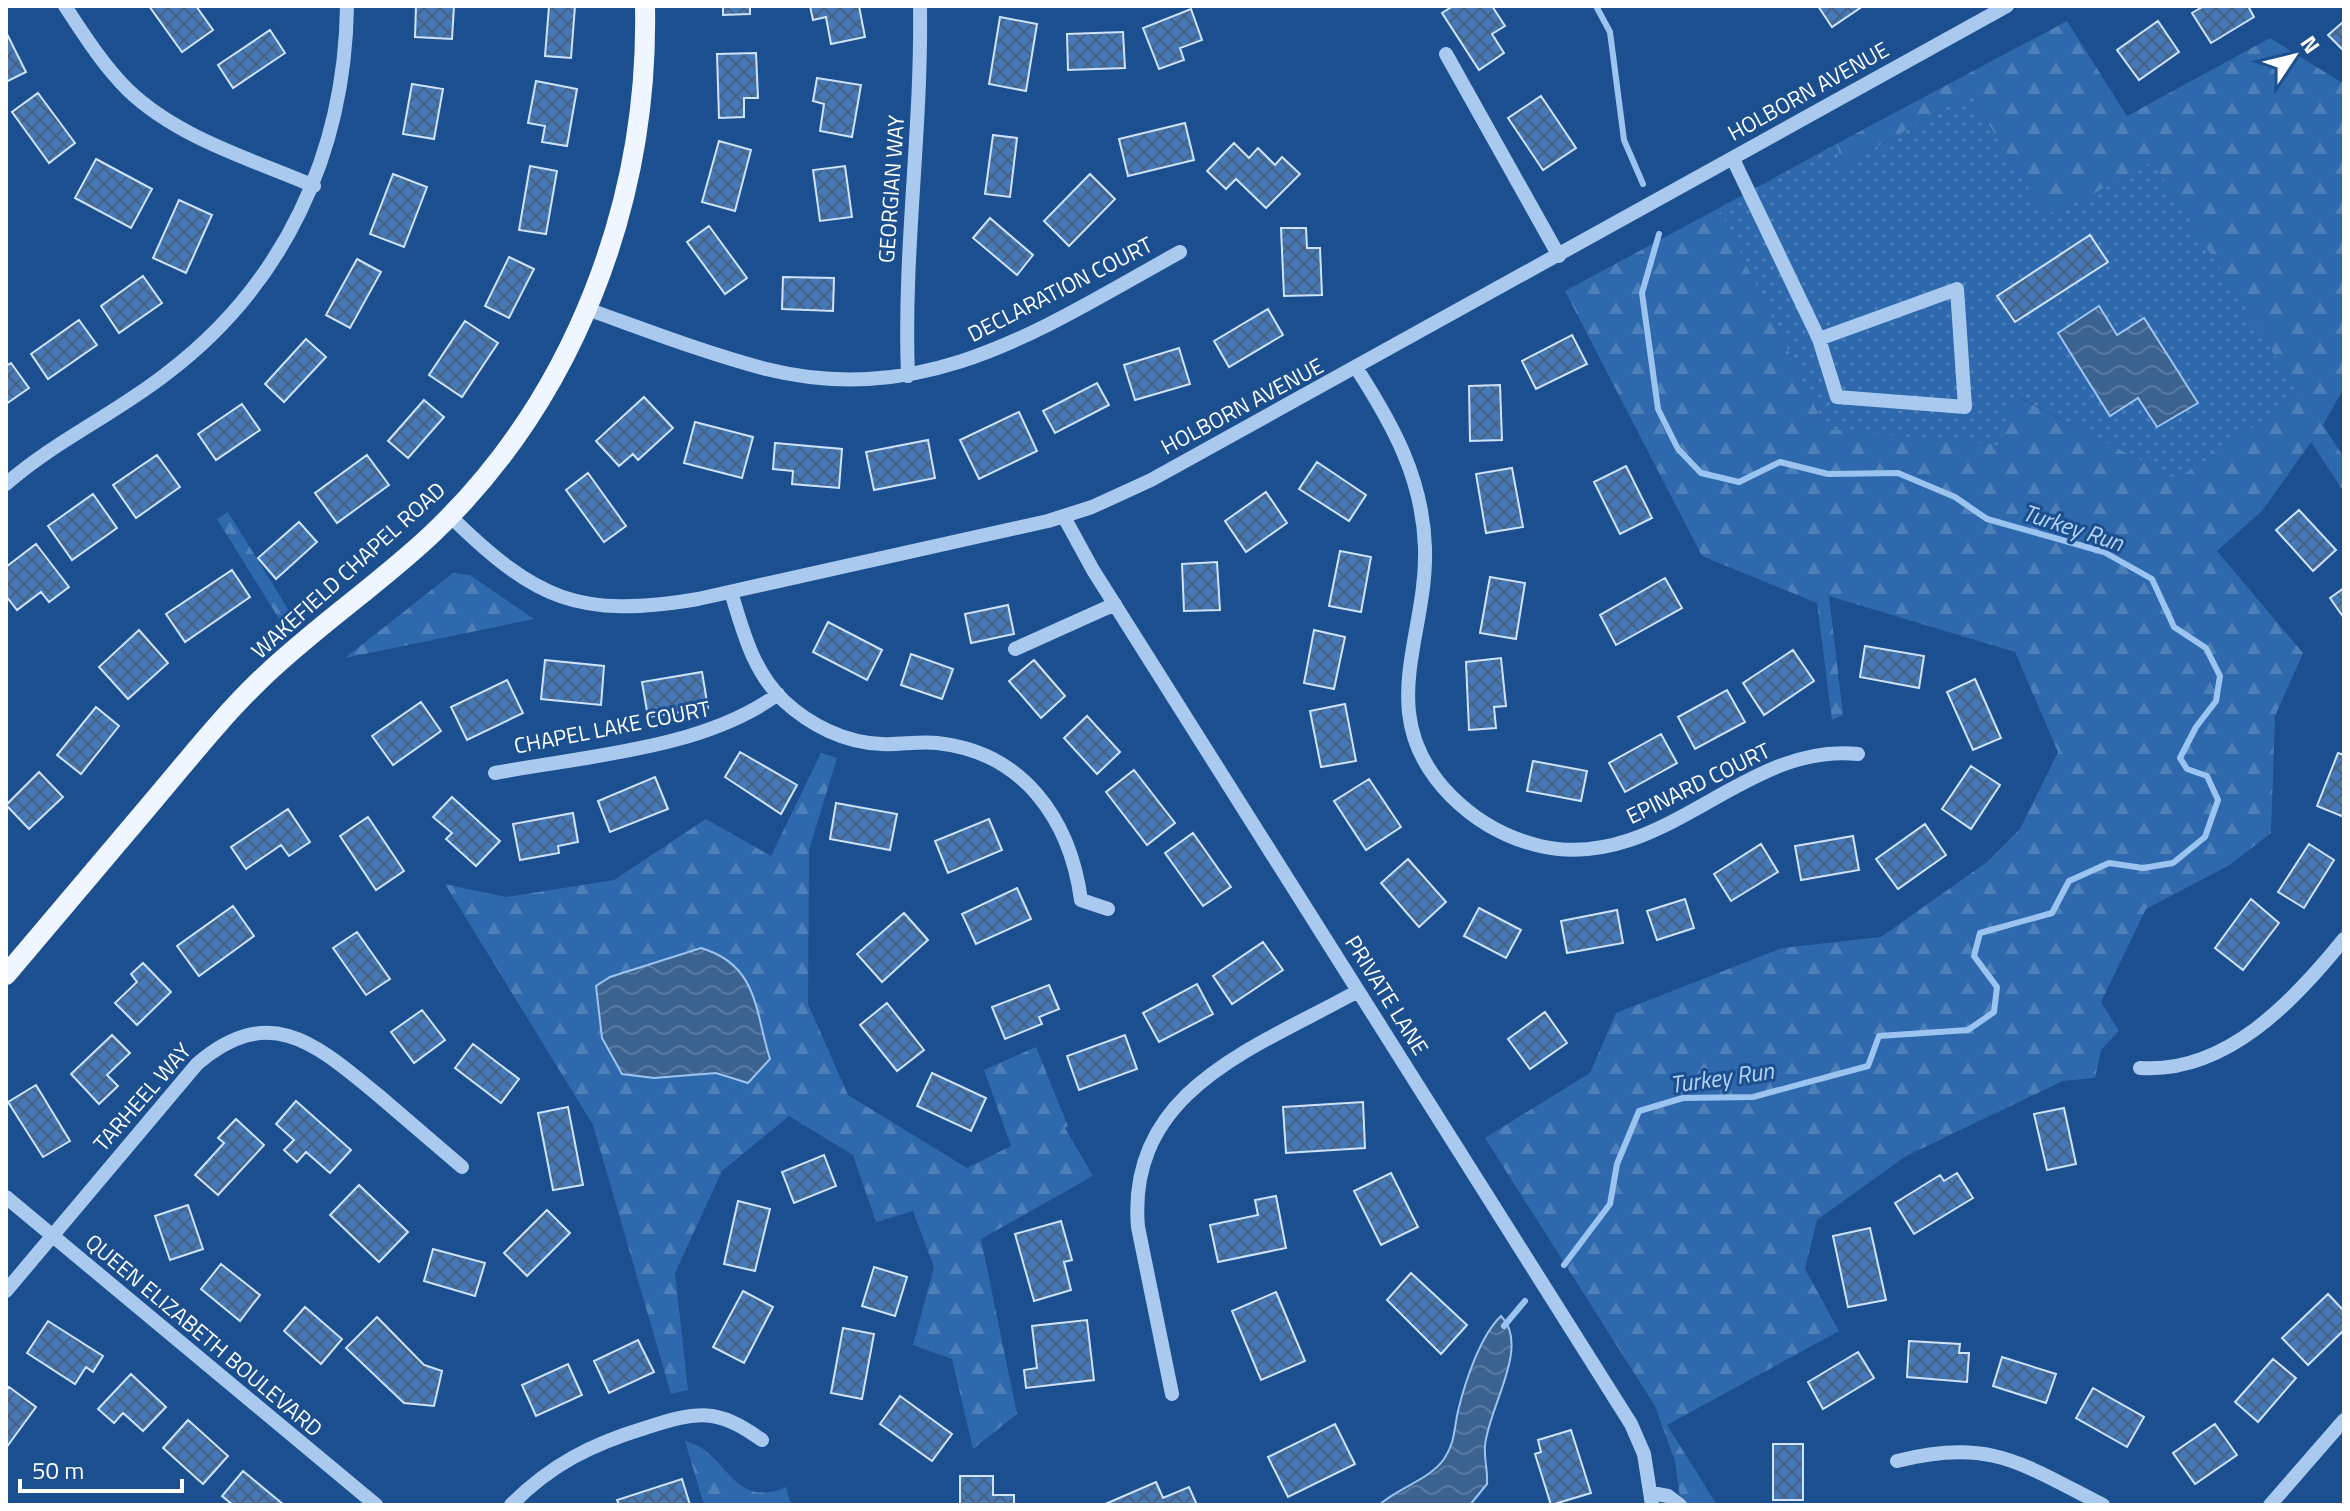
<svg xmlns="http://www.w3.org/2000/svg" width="2350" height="1511" viewBox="0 0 2350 1511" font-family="'Titillium Web',sans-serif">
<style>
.forest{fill:url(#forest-firs)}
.park{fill:url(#park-dots)}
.water{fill:url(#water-waves);stroke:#9cc4f0;stroke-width:2}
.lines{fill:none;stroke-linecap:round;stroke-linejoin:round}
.stream{stroke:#9cc4f0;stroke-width:6}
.building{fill:url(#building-cross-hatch);stroke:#cfe3fa;stroke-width:2}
.minor{stroke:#a9c9ee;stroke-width:14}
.major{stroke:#f0f6ff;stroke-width:20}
.labels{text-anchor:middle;stroke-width:6;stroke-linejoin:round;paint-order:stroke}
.street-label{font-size:22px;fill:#fff;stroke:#1b4f8f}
.water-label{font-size:24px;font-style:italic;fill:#b5d3f5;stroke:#1b4f8f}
</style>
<defs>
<pattern id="forest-firs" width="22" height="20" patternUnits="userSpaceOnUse" patternTransform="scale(2)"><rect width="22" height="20" fill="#2e69ad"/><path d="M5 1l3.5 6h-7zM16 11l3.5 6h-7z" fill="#4d80b9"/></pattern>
<pattern id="park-dots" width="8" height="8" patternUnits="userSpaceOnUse" patternTransform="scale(2)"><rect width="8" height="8" fill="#2e69ad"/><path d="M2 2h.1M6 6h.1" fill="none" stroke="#4d80b9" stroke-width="1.8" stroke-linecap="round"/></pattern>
<pattern id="water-waves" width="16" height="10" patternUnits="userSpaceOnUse" patternTransform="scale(2)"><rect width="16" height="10" fill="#3c6290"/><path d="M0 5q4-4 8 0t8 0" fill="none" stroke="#597aa1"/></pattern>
<pattern id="building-cross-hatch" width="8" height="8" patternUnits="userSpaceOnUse" patternTransform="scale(2)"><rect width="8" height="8" fill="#4478b7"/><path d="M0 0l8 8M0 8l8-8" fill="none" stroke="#486282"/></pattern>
</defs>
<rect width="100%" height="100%" fill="#1b4f8f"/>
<path class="forest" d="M2067,21L2127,116L2270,38L2344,84V388L2323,425L2344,458V492L2311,442L2262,511L2217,551L2303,653L2275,716L2271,833L2228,866L2146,909L2101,1002L2119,1031L2101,1050L2095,1078L2063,1081L1906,1156L1817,1220L1805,1269L1839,1331L1667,1425L1717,1505H1681L1675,1461L1655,1406L1485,1138L1590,1073L1616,1013L1782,948L1881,937L1987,862L2020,829L2058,752L2015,652L1829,596L1843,715L1832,720L1817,603L1702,556L1565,291L1719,208L1826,429L2014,395L2178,479L2152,163L2056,214L2040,206L1970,95L1843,166L1836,144Z
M228,512L296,622L286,630L217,519Z
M453,573L470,575L534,619L345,658Z
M821,753L837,758L809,850L808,1004L848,1095L967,1168L1011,1146L984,1070L1036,1047L1068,1126L1065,1128L1093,1176L981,1239L1017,1414L973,1449L952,1359L913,1345L934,1267L913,1211L876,1222L853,1155L789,1116L722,1171L675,1273L688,1390L671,1394L593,1125L445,884L506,897L614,880L706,819L771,856Z
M685,1441C728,1451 731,1511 786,1487L791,1505H704Z"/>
<path class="park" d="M1970,95L2040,206L2056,214L2152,162L2300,395L2177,479L2015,395L2000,445L1826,429L1719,208L1836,144L1843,166Z"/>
<path class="water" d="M2099,306L2117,335L2144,318L2198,403L2157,427L2138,398L2110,416L2058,333Z
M701,948C759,965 755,1013 770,1059L748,1083L716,1073L654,1078L622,1074L602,1038L596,986L610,977Z
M1501,1316C1531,1346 1488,1408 1485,1446C1484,1459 1488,1471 1487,1484L1470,1505H1379C1399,1487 1429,1480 1444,1459C1455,1443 1454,1429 1458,1411C1465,1382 1480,1336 1501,1316Z"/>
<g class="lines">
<path class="stream" d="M1596,6L1610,32L1624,140L1643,184
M1564,1265L1610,1204L1617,1164L1639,1111L1683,1098L1753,1097L1868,1066L1879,1036L1968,1030L1994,1012L1997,987L1974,956L1980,933L2052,913L2069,881L2109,863L2143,868L2173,863L2205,837L2218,800L2207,776L2187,769L2180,758L2196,727L2216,701L2220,676L2206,648L2174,627L2152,579L2104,552L1987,519L1955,497L1898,473L1828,474L1780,462L1739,482L1701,473L1678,449L1658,409L1642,293L1659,234
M1504,1326L1525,1301"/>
</g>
<path class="building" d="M149,6H196L213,30L182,52Z
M416,6H454L452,39L415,37Z
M549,6H575L571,58L545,56Z
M723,6H750V14L723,15Z
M810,6H859L865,37L831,44L826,17L813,20Z
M1453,6H1492L1505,26L1492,34L1504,53L1479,70L1442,13Z
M1818,6H1863L1832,27Z
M2204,6H2248L2254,17L2211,43L2192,13Z
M1191,9L1202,40L1180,48L1184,60L1159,69L1143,28Z
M1000,17L1037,24L1026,91L989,84Z
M2158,21L2179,52L2139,80L2117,50Z
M2343,22L2344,23V51L2328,35Z
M270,30L285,53L233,88L218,65Z
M6,32L26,72L6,82Z
M1123,32L1125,68L1068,70L1067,34Z
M756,53L758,98H744V117L719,118L717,54Z
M817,78L861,85L852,137L820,131L824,104L813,101Z
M536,81L577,89L567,146L542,142L545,126L528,123Z
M412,84L443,89L434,139L403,134Z
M38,93L75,143L49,163L12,112Z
M1541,96L1576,148L1543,170L1508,118Z
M1185,123L1194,160L1128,176L1119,139Z
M993,135L1017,138L1010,197L985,194Z
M719,141L751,150L735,211L702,202Z
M1234,143L1249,158L1258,148L1275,165L1282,157L1300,174L1266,208L1236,179L1226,189L1207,171Z
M96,159L152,189L131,228L75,198Z
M530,166L557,171L546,234L519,230Z
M845,166L852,217L820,221L813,170Z
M393,174L427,187L404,247L370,234Z
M1090,174L1115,199L1069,246L1044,221Z
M179,200L212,215L186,273L153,258Z
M990,218L1033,255L1017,275L973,238Z
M709,226L747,278L725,294L687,242Z
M1281,228H1306L1307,248H1320L1322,295L1284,296Z
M2090,235L2108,262L2015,322L1997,296Z
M509,257L534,269L509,318L485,306Z
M357,259L381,272L350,328L326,315Z
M143,276L162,303L119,333L101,306Z
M783,277L834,278L833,311L782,309Z
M1268,309L1283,335L1229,367L1214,341Z
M79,320L97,345L48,379L31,354Z
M465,321L498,343L462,397L429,375Z
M1572,335L1587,364L1536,389L1522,361Z
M306,339L326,357L284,402L265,384Z
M1179,348L1190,384L1135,400L1124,365Z
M11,363L29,388L6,404V366Z
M1097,383L1109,405L1055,433L1043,411Z
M1500,385L1502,440L1470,441L1469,386Z
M644,397L673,428L638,460L633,454L619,466L596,441Z
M424,400L444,417L408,458L388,441Z
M242,404L260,430L216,460L198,434Z
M1019,412L1037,451L979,479L960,440Z
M695,422L753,437L742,478L684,463Z
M928,440L935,478L874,490L866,452Z
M775,443L842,449L839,488L792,484L793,471L773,469Z
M157,455L180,487L136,518L113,485Z
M367,455L389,485L337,523L315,493Z
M1317,462L1366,495L1349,521L1299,489Z
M1626,466L1652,518L1620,534L1594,482Z
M1512,468L1523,527L1486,533L1476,474Z
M588,473L626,526L604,542L566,490Z
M1266,492L1287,523L1246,552L1225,521Z
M93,494L117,528L72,560L48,526Z
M2299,510L2336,550L2313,571L2276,530Z
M299,522L317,542L276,579L258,558Z
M36,544L69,587L49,602L41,592L17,610L6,596V567Z
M1340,551L1371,557L1361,612L1329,606Z
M1217,562L1220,610L1184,611L1182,564Z
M232,570L250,597L185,642L166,614Z
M1490,577L1525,583L1516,639L1480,633Z
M1665,578L1682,608L1616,645L1600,615Z
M2344,588V618L2330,598Z
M1008,605L1014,634L971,643L965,614Z
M828,622L882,650L867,680L813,652Z
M139,630L168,663L128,699L99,667Z
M1314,630L1345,637L1334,689L1304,683Z
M1865,646L1924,656L1919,688L1860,677Z
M1793,650L1814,681L1764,715L1743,683Z
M911,654L953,669L942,699L901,685Z
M1501,658L1506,706L1494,707L1496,728L1469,730L1466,662Z
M545,660L604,666L601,705L541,699Z
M1034,660L1065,696L1041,718L1009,681Z
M702,672L708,708L648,717L642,682Z
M1975,679L2001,738L1973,750L1947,692Z
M507,680L523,713L467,740L451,707Z
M1727,690L1745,722L1695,749L1678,717Z
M421,702L441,731L393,765L372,736Z
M1345,704L1356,761L1321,767L1310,711Z
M96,707L119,726L81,774L57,755Z
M1087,716L1120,752L1097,774L1064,738Z
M1661,734L1677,763L1625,792L1609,763Z
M740,752L797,785L781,814L725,777Z
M2338,753L2344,755V817L2317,806Z
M1533,761L1587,771L1581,801L1527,791Z
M1971,766L2000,785L1971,829L1942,809Z
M1134,770L1175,823L1147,845L1106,792Z
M39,772L63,797L29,829L6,805Z
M655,777L668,809L610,832L598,801Z
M1369,779L1401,827L1366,850L1334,801Z
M452,797L500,841L476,866L446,839L452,833L433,817Z
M836,803L897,814L890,850L830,839Z
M288,809L310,842L289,856L281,845L246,869L231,847Z
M573,813L578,842L558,846L559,853L520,860L513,824Z
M368,817L404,871L376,890L340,836Z
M989,819L1002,850L948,873L935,841Z
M1925,824L1946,855L1898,889L1876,859Z
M1193,833L1231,887L1203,906L1165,853Z
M1853,836L1859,870L1801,880L1795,846Z
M1761,844L1778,872L1731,901L1714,874Z
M2309,844L2334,860L2304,908L2278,892Z
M1408,859L1446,902L1419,927L1381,883Z
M1017,888L1031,919L976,944L962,914Z
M1685,899L1694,928L1657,940L1647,911Z
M2251,899L2279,923L2243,970L2215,948Z
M233,906L254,936L199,976L177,946Z
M1479,908L1521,930L1506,958L1464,936Z
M1617,910L1623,943L1567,953L1561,921Z
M904,913L928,940L882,982L857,954Z
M357,932L390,979L366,995L333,948Z
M1263,942L1283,970L1232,1004L1213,976Z
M143,963L171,992L137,1025L115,1003L137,982L131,974Z
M1197,984L1213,1014L1159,1042L1143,1013Z
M1049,985L1059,1009L1039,1017L1042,1024L1005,1039L992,1007Z
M887,1003L924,1050L897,1071L860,1025Z
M422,1010L445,1040L414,1063L391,1032Z
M1545,1012L1567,1043L1530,1069L1508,1039Z
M112,1035L130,1053L107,1075L118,1086L99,1104L71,1074Z
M1125,1035L1137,1069L1079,1090L1067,1056Z
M473,1044L519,1079L501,1103L455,1068Z
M932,1073L986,1098L971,1131L917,1106Z
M36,1085L70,1141L43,1157L8,1102Z
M296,1101L351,1150L330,1173L306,1152L297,1162L284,1150L294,1140L276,1124Z
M1363,1102L1365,1148L1286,1153L1283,1107Z
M568,1107L583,1185L553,1190L538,1113Z
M2064,1108L2076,1164L2047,1170L2034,1114Z
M236,1119L264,1145L218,1195L195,1175L224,1143L218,1138Z
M824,1155L836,1186L794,1203L782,1172Z
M1391,1173L1418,1227L1381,1245L1354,1191Z
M1957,1173L1973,1198L1914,1234L1895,1203L1940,1175L1944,1181Z
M359,1185L408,1232L379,1262L330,1215Z
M1276,1196L1286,1248L1218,1262L1210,1225L1258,1215L1255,1200Z
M738,1201L770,1209L755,1271L724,1264Z
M188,1205L203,1249L170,1260L155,1216Z
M547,1210L570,1233L527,1276L504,1253Z
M1061,1221L1072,1260L1064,1262L1071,1290L1034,1301L1015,1234Z
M1870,1228L1886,1300L1848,1307L1833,1236Z
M433,1249L485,1263L475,1296L424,1281Z
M221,1264L260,1295L240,1321L201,1289Z
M874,1267L907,1277L895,1316L862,1306Z
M1411,1273L1467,1325L1441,1354L1387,1300Z
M743,1291L773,1307L744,1363L713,1347Z
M1276,1292L1305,1361L1261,1380L1232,1311Z
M2328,1294L2344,1311V1330L2308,1365L2282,1338Z
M305,1307L342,1339L321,1364L284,1331Z
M377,1317L424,1365L442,1371L434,1406L404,1403L346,1348Z
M1087,1320L1094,1380L1026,1388L1024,1370L1037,1368L1032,1326Z
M48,1321L103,1356L93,1372L86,1367L75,1384L27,1353Z
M843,1328L874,1334L862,1399L831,1393Z
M638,1340L654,1372L609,1393L594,1361Z
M1909,1341L1960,1344L1959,1353H1969L1967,1382L1907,1377Z
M1858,1352L1874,1378L1823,1409L1808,1382Z
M2002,1357L2056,1374L2046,1403L1993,1386Z
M2273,1359L2296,1378L2258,1422L2235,1402Z
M568,1364L582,1395L536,1416L522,1385Z
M131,1374L166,1407L143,1431L123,1413L114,1423L98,1409Z
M9,1387L36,1407L6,1448V1391Z
M2093,1388L2144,1417L2127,1447L2076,1418Z
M900,1396L952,1434L932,1461L880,1424Z
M188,1420L228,1456L203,1484L163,1448Z
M1335,1424L1355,1464L1288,1497L1268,1457Z
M2215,1424L2237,1455L2195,1484L2173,1453Z
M1571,1430L1591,1493L1551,1505L1535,1454L1541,1452L1538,1440Z
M1773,1444H1803V1500H1773Z
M243,1471L284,1505H233L222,1496Z
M960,1476H993V1495H1014V1505H960Z
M682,1479L690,1505H619L617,1500Z
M1156,1482L1163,1498L1189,1487L1197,1505H1103Z"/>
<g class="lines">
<path class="minor" d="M65,6C84,35 103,65 128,90C178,138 251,159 314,186
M1446,54L1559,256
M1733,159L1819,339L1837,397L1965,407L1957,289L1819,339
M587,309C646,330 705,353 766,369C928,409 1044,327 1180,252
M1357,369C1393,425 1423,479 1425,548C1428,638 1371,715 1451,796C1476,821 1506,838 1540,846C1662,874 1743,741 1858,754
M908,376C903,252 922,130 920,6
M6,484C55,441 115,414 166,374C284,285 345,153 347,6
M450,516C536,600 578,619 698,599L1048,521L1092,507L1151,480L2007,6
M1064,517L1093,570L1631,1424L1644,1454L1652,1505
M731,592C743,631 753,672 784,701C810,725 845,743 882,744C900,745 919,741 937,743C1023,752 1070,819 1081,900L1108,909
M1015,649L1115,604
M495,773C585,756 704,749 778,694
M2140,1068C2226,1074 2294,1001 2344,939
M6,1197L376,1505
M6,1291L197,1064C270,1001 317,1045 378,1095C406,1119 434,1143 462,1167
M1172,1394L1138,1227C1126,1089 1258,1047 1358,991
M1897,1461C1990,1437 2022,1464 2103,1505
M1652,1493L1668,1496L1680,1505
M511,1505C550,1465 592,1444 645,1428C666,1421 689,1413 712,1416C731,1419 746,1429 762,1440
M2270,1505L2344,1420"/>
<path class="major" d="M6,975C55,917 105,858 154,800C188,760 220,719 258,682C312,629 377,586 432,534C575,398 649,201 645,6"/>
</g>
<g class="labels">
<g class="street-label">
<text transform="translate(1808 91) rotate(-29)" y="8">HOLBORN AVENUE</text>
<text transform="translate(891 189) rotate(-86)" y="8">GEORGIAN WAY</text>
<text transform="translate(1060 289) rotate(-27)" y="8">DECLARATION COURT</text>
<text transform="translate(1242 406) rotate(-28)" y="8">HOLBORN AVENUE</text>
<text transform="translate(348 570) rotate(-42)" y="8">WAKEFIELD CHAPEL ROAD</text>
<text transform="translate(612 727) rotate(-11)" y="8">CHAPEL LAKE COURT</text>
<text transform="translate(1698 783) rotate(-26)" y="8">EPINARD COURT</text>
<text transform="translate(1387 995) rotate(58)" y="8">PRIVATE LANE</text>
<text transform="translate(142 1097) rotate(-49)" y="8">TARHEEL WAY</text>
<text transform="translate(204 1335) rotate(40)" y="8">QUEEN ELIZABETH BOULEVARD</text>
</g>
<g class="water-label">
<text transform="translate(2073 528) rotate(18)" y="8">Turkey Run</text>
<text transform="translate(1722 1078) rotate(-8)" y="8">Turkey Run</text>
</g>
</g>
<rect width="2350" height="1511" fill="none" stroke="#ffffff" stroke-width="16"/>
<g transform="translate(2294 56) rotate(55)" stroke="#1b4f8f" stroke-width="6" paint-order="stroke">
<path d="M0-6L14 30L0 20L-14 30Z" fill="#ffffff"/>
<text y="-12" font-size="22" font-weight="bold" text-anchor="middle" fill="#ffffff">N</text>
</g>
<path d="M20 1479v12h162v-12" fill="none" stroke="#ffffff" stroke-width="4"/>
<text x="32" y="1479" font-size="24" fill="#ffffff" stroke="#1b4f8f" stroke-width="6" paint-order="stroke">50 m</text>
</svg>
